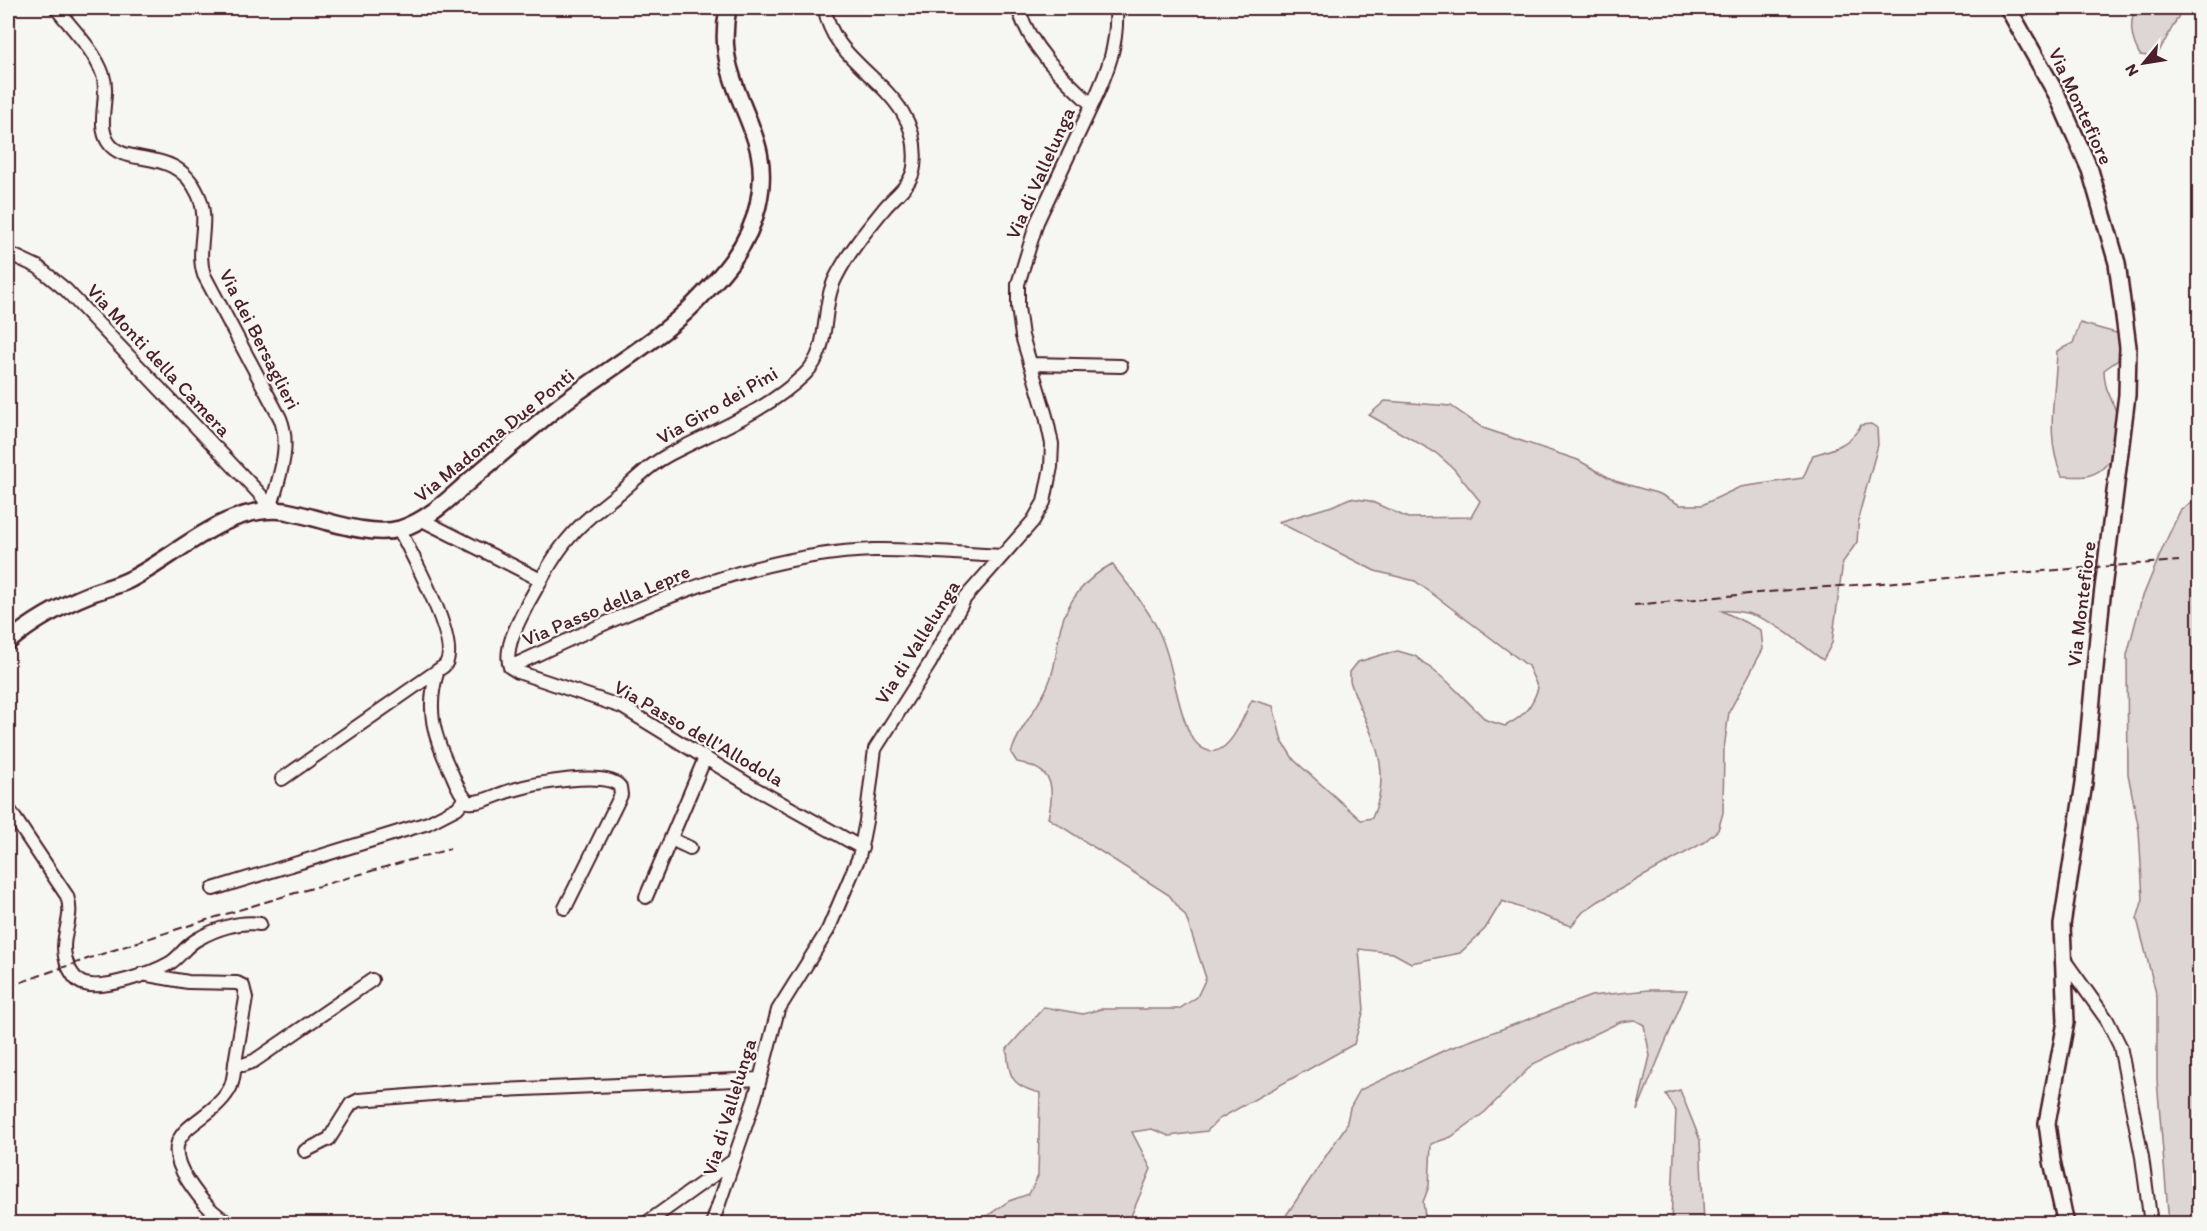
<svg xmlns="http://www.w3.org/2000/svg" width="2207" height="1231" viewBox="0 0 2207 1231" font-family="Itim,sans-serif">
<style>
.green{fill:#ddd6d5;stroke:#947a80;stroke-width:1.5}
.lines{fill:none;stroke-linecap:round;stroke-linejoin:round}
.minor-casing{stroke:#4a1f2b;stroke-width:16}
.major-casing{stroke:#4a1f2b;stroke-width:20}
.minor{stroke:#f6f6f2;stroke-width:12}
.major{stroke:#f6f6f2;stroke-width:15}
.rail{stroke:#4a1f2b;stroke-width:2;stroke-dasharray:9 4.5;stroke-linecap:butt}
.labels{text-anchor:middle;stroke-width:4.5;stroke-linejoin:round;paint-order:stroke}
.street-label{font-size:20px;fill:#4a1f2b;stroke:#f6f6f2}
</style>
<rect width="100%" height="100%" fill="#f6f6f2"/>
<filter id="ink" filterUnits="userSpaceOnUse"><feTurbulence type="fractalNoise" baseFrequency=".0167" numOctaves="2"/><feDisplacementMap in="SourceGraphic" scale="12" xChannelSelector="R" yChannelSelector="G"/><feConvolveMatrix kernelMatrix="1 2 1 2 8 2 1 2 1" color-interpolation-filters="sRGB"/></filter>
<g filter="url(#ink)">
<path class="green" d="M2136,8H2183L2156,57L2140,55C2132,42 2128,23 2136,8Z
M2080,323L2120,334L2118,360L2104,370C2105,391 2109,392 2115,409C2124,433 2116,467 2090,475C2081,478 2071,476 2062,476C2044,438 2056,392 2057,351L2073,343Z
M1385,401L1451,406L1483,428L1578,460L1615,481L1660,494L1680,505H1702L1740,487L1803,478L1813,455C1832,450 1851,444 1861,425L1871,424L1877,428L1878,445L1859,515L1857,542L1843,562L1832,643L1823,660C1791,637 1763,608 1722,611L1761,630L1763,649L1729,712L1724,749L1723,813L1718,830L1703,843L1599,901L1583,912L1571,926L1502,901L1485,929L1460,953L1411,963L1393,953L1359,949L1364,1010L1354,1044L1219,1119L1207,1131L1169,1136L1152,1129L1132,1132L1151,1169L1128,1223H977L1009,1201L1029,1194L1038,1176L1040,1093C1011,1086 1009,1077 1007,1049L1044,1007L1083,1014L1101,1009H1179L1197,997L1206,978L1186,917L1169,895L1048,818C1056,784 1052,769 1017,762L1011,753C1019,727 1038,709 1048,685C1057,665 1056,646 1061,626C1068,599 1088,577 1112,564C1127,584 1146,605 1157,628C1174,661 1174,700 1190,734C1195,743 1204,753 1215,751C1233,748 1244,714 1252,700L1273,706L1282,741L1294,760L1361,820L1372,818C1396,763 1367,732 1350,681V672L1358,662L1384,654L1398,651L1415,656L1448,682L1486,720L1505,726C1523,717 1532,707 1538,688L1528,666L1426,589L1415,581L1375,571L1278,522L1332,506L1350,498L1370,501L1408,518L1471,517L1480,501L1453,468L1436,453L1369,415Z
M2193,502L2200,504V1223L2169,1224L2157,1080V997L2137,919L2143,899L2139,830L2128,774L2127,655L2141,601L2164,545L2181,509Z
M1649,990H1687L1637,1111L1650,1056L1644,1025L1635,1020L1620,1022L1533,1064L1485,1112L1451,1137L1431,1144L1429,1186L1423,1202L1426,1223H1281L1346,1126L1350,1108L1360,1090L1445,1050L1591,996Z
M1680,1090L1700,1140L1704,1223H1671L1676,1111L1666,1094Z"/>
<g class="lines">
<defs>
<path id="minor" d="M56,8C71,27 95,51 103,75C110,96 96,123 108,142C125,169 175,144 198,194C211,221 195,248 204,275L280,418C292,447 278,480 270,510
M1092,105C1108,71 1118,45 1116,8
M8,253L38,267L66,290L257,491L264,499L266,510
M1030,364L1121,366
M422,520L541,580
M510,667C503,648 520,619 528,603C541,581 552,557 569,538C584,520 604,505 623,490C638,477 652,463 670,454C716,430 767,411 805,374C832,348 820,308 836,277C848,253 866,231 883,210C893,197 912,185 914,167C924,87 832,71 825,8
M510,667C625,614 745,554 874,550C916,549 959,554 1002,556
M510,667L518,672L622,707L756,789L862,848
M438,670C425,709 434,738 452,774C456,784 461,795 468,802C483,804 499,793 513,790C533,784 608,769 620,787L621,795L565,908
M282,779L444,666C464,647 410,552 399,529
M8,808L67,896C76,922 55,939 69,968C73,976 77,982 85,984C104,990 153,973 170,963C180,957 186,945 198,939C215,929 239,921 260,924
M671,839L690,848
M213,889L428,823L457,808L465,799
M646,897L705,758
M2062,957L2107,1020L2120,1046L2142,1157L2151,1224
M142,974L188,982L237,983L243,986L246,998L235,1063L243,1065L254,1061L372,980
M305,1151L329,1139L351,1104L359,1100L457,1092L760,1079
M231,1224C212,1214 200,1199 188,1181C153,1127 207,1127 229,1090C234,1082 234,1071 235,1063
M645,1224L733,1161
M712,1224L755,1098L778,1010L828,930L859,857L866,821L875,749L930,663L965,598L1033,521L1044,502L1051,467L1052,444L1046,416L1022,336L1018,307V284L1037,222L1092,105C1061,76 1031,49 1018,8"/>
<path id="major" d="M2008,8L2057,95L2090,170L2117,263L2128,347L2127,395L2101,605L2084,783L2062,925L2066,1022L2047,1123L2052,1161L2066,1224
M8,642C33,621 60,606 90,594C103,589 117,586 129,580C179,555 225,504 285,511C319,517 367,538 400,529C429,520 452,496 474,477C501,454 527,432 554,410C600,373 654,345 695,303C723,274 749,246 758,205C771,147 744,121 730,70C724,50 724,29 728,8"/>
</defs>
<use href="#minor" class="minor-casing"/>
<use href="#major" class="major-casing"/>
<use href="#minor" class="minor"/>
<use href="#major" class="major"/>
<path class="rail" d="M1634,605L1800,589L2179,561
M8,987C153,934 301,890 450,849"/>
</g>
</g>
<g class="labels">
<g class="street-label">
<text transform="translate(2081 106) rotate(65)" y="7">Via Montefiore</text>
<text transform="translate(1040 173) rotate(-66)" y="7">Via di Vallelunga</text>
<text transform="translate(260 339) rotate(63)" y="7">Via dei Bersaglieri</text>
<text transform="translate(159 360) rotate(47)" y="7">Via Monti della Camera</text>
<text transform="translate(717 405) rotate(-30)" y="7">Via Giro dei Pini</text>
<text transform="translate(494 435) rotate(-39)" y="7">Via Madonna Due Ponti</text>
<text transform="translate(2081 604) rotate(-83)" y="7">Via Montefiore</text>
<text transform="translate(606 605) rotate(-23)" y="7">Via Passo della Lepre</text>
<text transform="translate(917 642) rotate(-58)" y="7">Via di Vallelunga</text>
<text transform="translate(699 733) rotate(30)" y="7">Via Passo dell'Allodola</text>
<text transform="translate(729 1107) rotate(-73)" y="7">Via di Vallelunga</text>
</g>
</g>
<rect width="2207" height="1231" fill="none" stroke="#f6f6f2" stroke-width="30"/>
<rect x="15" y="15" width="2177" height="1201" fill="none" stroke="#4a1f2b" stroke-width="2" filter="url(#ink)"/>
<g transform="translate(2144 63) rotate(240)" stroke="#f6f6f2" stroke-width="4.5" paint-order="stroke">
<path d="M0-4.5L10 22L0 15L-10 22Z" fill="#4a1f2b"/>
<text y="-9" font-size="16" font-weight="bold" text-anchor="middle" fill="#4a1f2b">N</text>
</g>
</svg>
